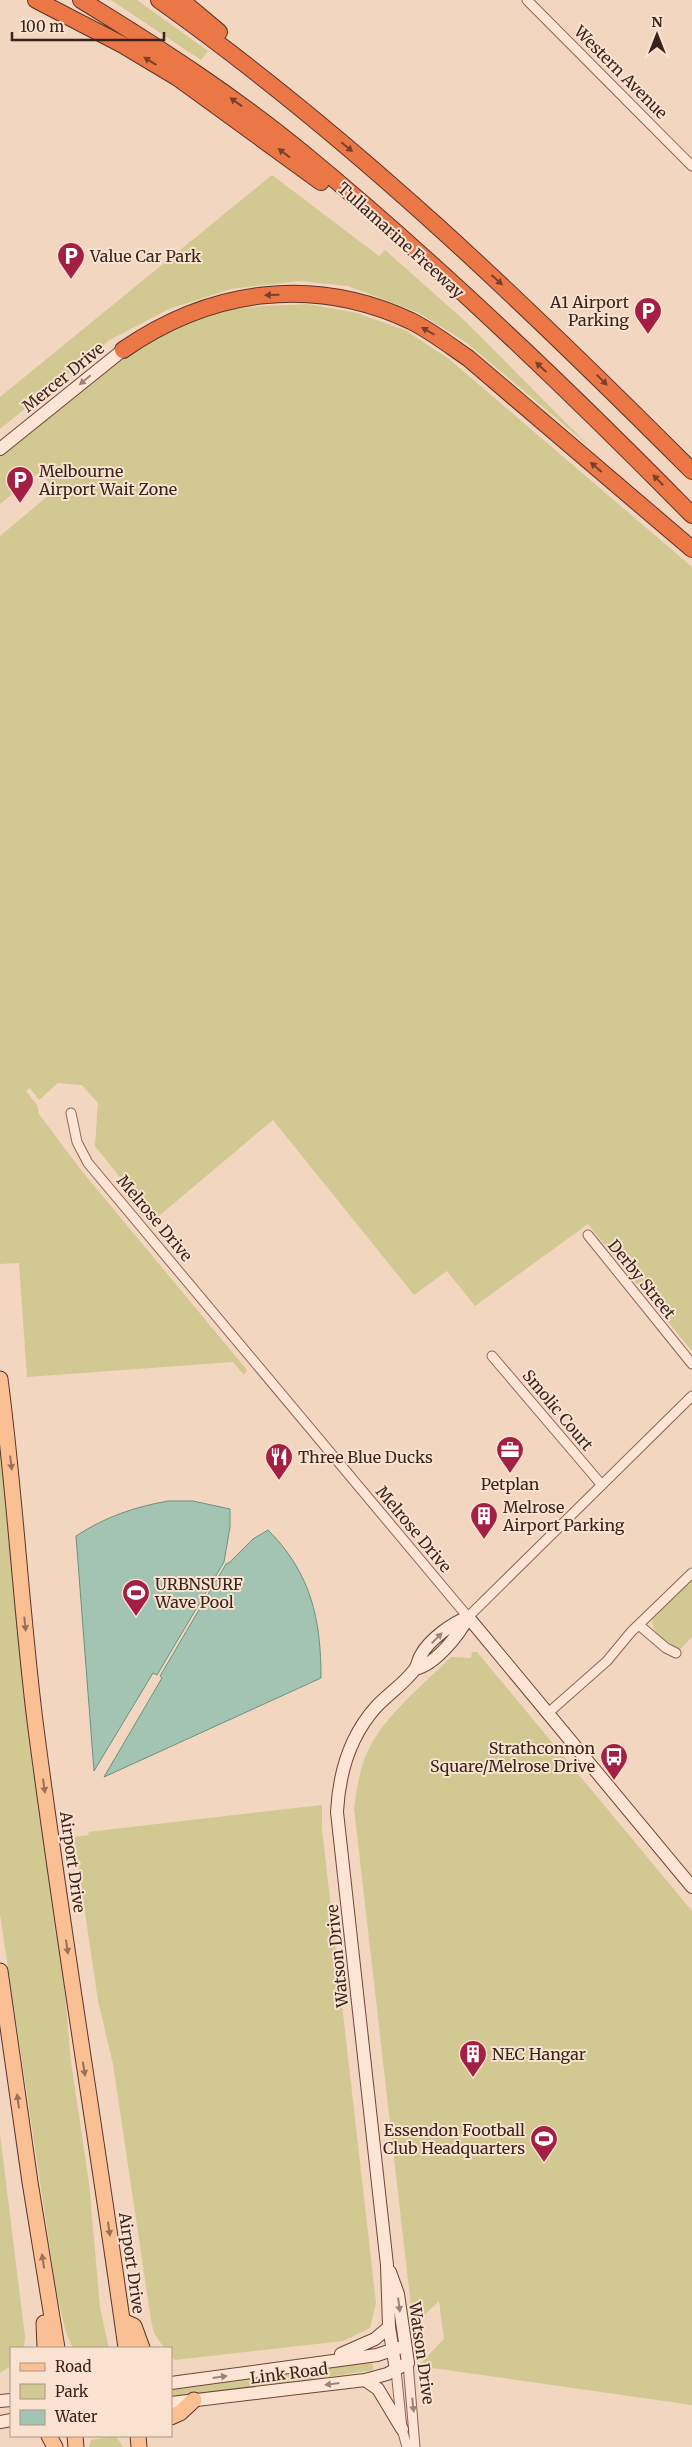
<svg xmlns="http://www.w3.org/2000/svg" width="692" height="2447" viewBox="0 0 692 2447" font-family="Merriweather,serif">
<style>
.green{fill:#d2c892}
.water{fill:#a3c4b2;stroke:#69937d}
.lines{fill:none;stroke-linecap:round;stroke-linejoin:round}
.street-casing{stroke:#8e6556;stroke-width:11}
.secondary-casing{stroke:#6f4639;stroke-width:14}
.primary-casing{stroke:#5b342a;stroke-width:17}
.highway-casing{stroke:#5b342a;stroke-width:18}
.street{stroke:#fce5d4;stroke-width:9}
.secondary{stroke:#fce5d4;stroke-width:12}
.primary{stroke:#fabf93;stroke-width:15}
.highway{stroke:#eb7747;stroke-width:16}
.oneway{fill:#79402b}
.oneway2{fill:#9c8478}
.oneway3{fill:#9a7158}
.labels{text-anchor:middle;stroke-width:4;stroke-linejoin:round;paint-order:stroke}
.street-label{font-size:16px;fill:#3b231c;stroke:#f9e2d0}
.poi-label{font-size:16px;fill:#3b231c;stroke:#f9e2d0;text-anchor:start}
</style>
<rect width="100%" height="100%" fill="#f2d6c0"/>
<path class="green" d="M111,0H137L208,51L201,60Z
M272,175L379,256L385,250L465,321L588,445L467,343L419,313L348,286L299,281L231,289L169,309L108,341L0,429V397Z
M308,304L357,313L405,330L449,359L692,567V1351L588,1224L475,1306L447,1271L414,1295L273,1120L154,1220L95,1146L98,1103L82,1085L58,1083L39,1100L30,1088L26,1091L37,1105L39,1114L81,1170L247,1370L244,1375L233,1362L27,1377L19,1263L0,1264V536L55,490L40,472L0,504V456C62,406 123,346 199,318C232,305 273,306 308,304Z
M0,1443L28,1724L59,1927L71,2062L89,2183L100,2307L109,2348H73L66,2333L57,2295L0,1914Z
M692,1580V1637L679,1650L657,1634L652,1624L653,1618Z
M472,1652H477L692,1911V2405L418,2366L444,2339L439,2301L420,2319L412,2315L354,1808C357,1790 359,1771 366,1755C383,1716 421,1687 451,1657L471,1658Z
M322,1805V1829L376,2303L370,2328L343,2341L175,2360L171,2357V2348H164L154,2333L151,2320L113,2064L98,2001L74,1837L89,1835L88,1832Z
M0,2134L25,2337L24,2348H11V2366L0,2373Z
M372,2360L373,2370L295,2382L171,2397V2389Z
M116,2436L123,2447H89L91,2440Z"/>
<path class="water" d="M168,1501H193L230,1509V1527L224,1562L157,1675L153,1673L94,1771L76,1536C105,1517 134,1507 168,1501Z
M268,1530C311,1573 321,1619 321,1678L104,1777L162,1678L160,1676L226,1564L230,1562L253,1539Z"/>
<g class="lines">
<defs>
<path id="street" d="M527,0L692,166
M71,1113L77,1142L88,1163L468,1617L692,1396
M588,1235L692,1364
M492,1356L601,1484
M639,1625L666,1648L676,1653
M547,1714L607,1661L631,1632L692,1573
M408,2363L415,2447
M396,2370L402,2429L407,2447"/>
<path id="secondary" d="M0,449L123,350
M468,1617L692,1887
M415,1669C435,1665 459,1635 468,1617
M341,2354L375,2339L389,2327
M396,2370L389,2327L387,2265L337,1812C339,1773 350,1736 376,1707C388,1694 405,1683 415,1669C418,1665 418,1659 421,1655C429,1640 452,1623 468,1617
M365,2380L378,2389L402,2429
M171,2383L377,2355L398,2348
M0,2401L11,2400
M171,2403L365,2380L387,2374L408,2363L398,2294L390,2272
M0,2422L11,2420"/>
<path id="primary" d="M0,1379C15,1493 21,1608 35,1721C62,1931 97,2139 126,2348
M0,1971L30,2182L57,2348
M123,2321L134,2326L142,2348
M44,2323L45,2348
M171,2417L180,2413L194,2400
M49,2436L55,2447
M75,2436L76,2447
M138,2436L139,2447"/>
<path id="highway" d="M36,0L123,45L178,78L321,182
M81,0C158,47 234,96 303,153C440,266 568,389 692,515
M159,0C353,138 524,303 692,471
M181,0L219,32
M123,350C211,289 313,275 411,321C431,331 449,345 468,358L692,549"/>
</defs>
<use href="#street" class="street-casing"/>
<use href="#secondary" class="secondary-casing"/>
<use href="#primary" class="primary-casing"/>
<use href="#highway" class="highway-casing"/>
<use href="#street" class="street"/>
<use href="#secondary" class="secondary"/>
<use href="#primary" class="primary"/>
<use href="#highway" class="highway"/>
</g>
<defs><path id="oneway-solid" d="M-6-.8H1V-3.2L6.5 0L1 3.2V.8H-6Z" transform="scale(1.25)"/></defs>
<g class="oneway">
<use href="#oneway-solid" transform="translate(150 61) rotate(-149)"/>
<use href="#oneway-solid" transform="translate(236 102) rotate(-144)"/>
<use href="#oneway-solid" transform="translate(347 147) rotate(40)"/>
<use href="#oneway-solid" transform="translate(284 153) rotate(-143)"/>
<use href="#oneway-solid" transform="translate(497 280) rotate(42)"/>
<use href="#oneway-solid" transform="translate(272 295) rotate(179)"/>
<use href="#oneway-solid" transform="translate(428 331) rotate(-150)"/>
<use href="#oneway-solid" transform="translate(541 367) rotate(-137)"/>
<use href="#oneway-solid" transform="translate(602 380) rotate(45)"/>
<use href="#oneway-solid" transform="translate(596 467) rotate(-139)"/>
<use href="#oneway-solid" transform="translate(658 480) rotate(-135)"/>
</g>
<g class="oneway2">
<use href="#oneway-solid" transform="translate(85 380) rotate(140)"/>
<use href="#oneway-solid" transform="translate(437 1638) rotate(-45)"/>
<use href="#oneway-solid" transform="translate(399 2305) rotate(83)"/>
<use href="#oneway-solid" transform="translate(220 2377) rotate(-8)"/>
<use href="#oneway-solid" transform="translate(332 2384) rotate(173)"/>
<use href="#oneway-solid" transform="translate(413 2405) rotate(84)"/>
</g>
<g class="oneway3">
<use href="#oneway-solid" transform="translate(11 1463) rotate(83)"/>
<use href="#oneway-solid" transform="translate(25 1624) rotate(84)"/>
<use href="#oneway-solid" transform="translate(44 1786) rotate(82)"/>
<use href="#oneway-solid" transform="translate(67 1947) rotate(82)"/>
<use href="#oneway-solid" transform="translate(84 2069) rotate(81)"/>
<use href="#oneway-solid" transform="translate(18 2101) rotate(-98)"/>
<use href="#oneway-solid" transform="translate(109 2229) rotate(82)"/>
<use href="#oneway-solid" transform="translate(43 2261) rotate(-99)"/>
</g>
<defs>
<symbol id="parking-pin" viewBox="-11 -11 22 30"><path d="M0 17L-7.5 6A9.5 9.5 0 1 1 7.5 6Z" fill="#a31f43" stroke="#f9e2d0"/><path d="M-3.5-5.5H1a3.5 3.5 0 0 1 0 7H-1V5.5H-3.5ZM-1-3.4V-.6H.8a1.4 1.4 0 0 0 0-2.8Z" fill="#fff"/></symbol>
<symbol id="office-pin" viewBox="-11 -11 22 30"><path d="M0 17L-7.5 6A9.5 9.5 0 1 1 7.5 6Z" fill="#a31f43" stroke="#f9e2d0"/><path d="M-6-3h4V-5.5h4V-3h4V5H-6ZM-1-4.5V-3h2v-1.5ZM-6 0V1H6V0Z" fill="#fff"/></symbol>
<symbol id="restaurant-pin" viewBox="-11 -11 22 30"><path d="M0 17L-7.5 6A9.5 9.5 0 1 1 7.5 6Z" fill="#a31f43" stroke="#f9e2d0"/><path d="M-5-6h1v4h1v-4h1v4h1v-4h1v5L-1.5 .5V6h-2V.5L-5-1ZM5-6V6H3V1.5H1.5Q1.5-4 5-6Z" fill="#fff"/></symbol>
<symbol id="building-pin" viewBox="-11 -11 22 30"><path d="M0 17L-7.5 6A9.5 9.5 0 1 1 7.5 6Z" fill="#a31f43" stroke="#f9e2d0"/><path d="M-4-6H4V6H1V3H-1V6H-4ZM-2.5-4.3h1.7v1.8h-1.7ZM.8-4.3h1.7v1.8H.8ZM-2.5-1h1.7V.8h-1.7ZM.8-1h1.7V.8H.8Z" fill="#fff"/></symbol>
<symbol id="stadium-pin" viewBox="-11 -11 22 30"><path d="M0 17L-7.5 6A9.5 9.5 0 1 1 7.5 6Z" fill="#a31f43" stroke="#f9e2d0"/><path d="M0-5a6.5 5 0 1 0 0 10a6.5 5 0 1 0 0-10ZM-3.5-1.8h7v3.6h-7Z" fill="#fff"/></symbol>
<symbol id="bus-pin" viewBox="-11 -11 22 30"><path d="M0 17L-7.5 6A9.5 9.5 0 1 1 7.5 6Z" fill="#a31f43" stroke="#f9e2d0"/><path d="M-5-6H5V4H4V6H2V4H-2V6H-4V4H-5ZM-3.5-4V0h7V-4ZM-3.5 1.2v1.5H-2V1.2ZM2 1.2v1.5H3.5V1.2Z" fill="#fff"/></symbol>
</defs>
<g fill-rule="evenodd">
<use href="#parking-pin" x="55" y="240" width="32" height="43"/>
<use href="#parking-pin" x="632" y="295" width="32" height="43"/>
<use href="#parking-pin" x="4" y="464" width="32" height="43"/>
<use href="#office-pin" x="494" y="1434" width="32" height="43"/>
<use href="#restaurant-pin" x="263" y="1441" width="32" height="43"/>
<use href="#building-pin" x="468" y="1500" width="32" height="43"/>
<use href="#stadium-pin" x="120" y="1577" width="32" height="43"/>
<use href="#bus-pin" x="598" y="1741" width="32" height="43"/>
<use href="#building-pin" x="457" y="2038" width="32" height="43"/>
<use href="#stadium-pin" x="528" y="2123" width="32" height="43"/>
</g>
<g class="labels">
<g class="street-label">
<text transform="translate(621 72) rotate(45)" y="6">Western Avenue</text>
<text transform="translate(401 240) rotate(42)" y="6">Tullamarine Freeway</text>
<text transform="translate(63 377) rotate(-39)" y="6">Mercer Drive</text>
<text transform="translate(155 1218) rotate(50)" y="6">Melrose Drive</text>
<text transform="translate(642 1279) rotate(51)" y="6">Derby Street</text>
<text transform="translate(558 1410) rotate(50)" y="6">Smolic Court</text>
<text transform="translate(414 1529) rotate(50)" y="6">Melrose Drive</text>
<text transform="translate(73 1862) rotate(82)" y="6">Airport Drive</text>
<text transform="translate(337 1956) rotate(-96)" y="6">Watson Drive</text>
<text transform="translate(132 2263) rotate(82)" y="6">Airport Drive</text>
<text transform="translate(422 2353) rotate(82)" y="6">Watson Drive</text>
<text transform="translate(289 2373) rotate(-7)" y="6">Link Road</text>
</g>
<g class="poi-label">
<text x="90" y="262">Value Car Park</text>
<text x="629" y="308" text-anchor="end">A1 Airport<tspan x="629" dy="18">Parking</tspan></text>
<text x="39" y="477">Melbourne<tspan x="39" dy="18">Airport Wait Zone</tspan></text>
<text x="298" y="1463">Three Blue Ducks</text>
<text x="510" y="1490" text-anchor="middle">Petplan</text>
<text x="503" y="1513">Melrose<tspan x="503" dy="18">Airport Parking</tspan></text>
<text x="155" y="1590">URBNSURF<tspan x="155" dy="18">Wave Pool</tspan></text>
<text x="595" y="1754" text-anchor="end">Strathconnon<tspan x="595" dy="18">Square/Melrose Drive</tspan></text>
<text x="492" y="2060">NEC Hangar</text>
<text x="525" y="2136" text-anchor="end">Essendon Football<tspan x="525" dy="18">Club Headquarters</tspan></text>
</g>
</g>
<rect x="10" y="2347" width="162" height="90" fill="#f9e2d0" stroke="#ad9688"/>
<rect x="20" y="2363" width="25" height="8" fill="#fabf93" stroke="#ad9688"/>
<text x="55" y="2372" font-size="15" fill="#3b231c">Road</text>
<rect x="20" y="2384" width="25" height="15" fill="#d2c892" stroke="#ad9688"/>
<text x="55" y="2397" font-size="15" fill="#3b231c">Park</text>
<rect x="20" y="2410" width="25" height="15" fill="#a3c4b2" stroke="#ad9688"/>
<text x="55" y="2422" font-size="15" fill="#3b231c">Water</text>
<g transform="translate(657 35)" stroke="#f9e2d0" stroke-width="4" paint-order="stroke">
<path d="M0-4L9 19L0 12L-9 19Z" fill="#3b231c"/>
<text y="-8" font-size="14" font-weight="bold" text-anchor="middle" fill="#3b231c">N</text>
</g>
<path d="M12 32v8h152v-8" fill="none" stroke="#3b231c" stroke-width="2.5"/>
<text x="20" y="32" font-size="15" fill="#3b231c" stroke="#f9e2d0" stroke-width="4" paint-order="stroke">100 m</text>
</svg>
